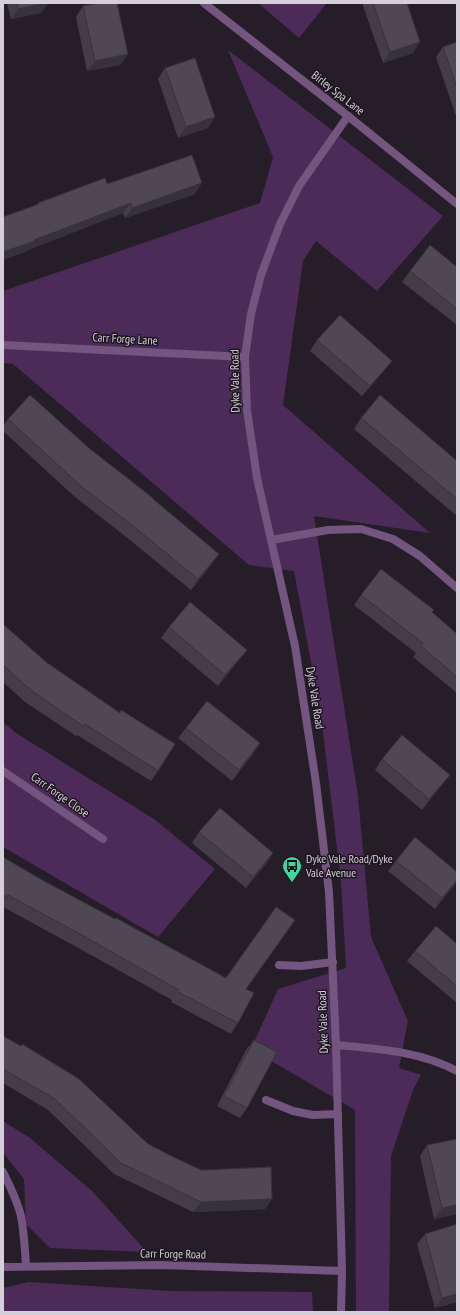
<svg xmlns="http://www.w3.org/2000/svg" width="460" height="1315" viewBox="0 0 460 1315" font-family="'PT Sans Narrow',sans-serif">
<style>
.green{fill:#4c2b58}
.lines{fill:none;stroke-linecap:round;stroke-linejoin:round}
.service{stroke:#73557f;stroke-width:8}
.minor{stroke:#73557f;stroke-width:8}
.tertiary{stroke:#73557f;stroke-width:8}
.wall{fill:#443d47}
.shaded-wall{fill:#37323a}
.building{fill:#4f4753;stroke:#37323a}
.labels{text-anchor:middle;stroke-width:3;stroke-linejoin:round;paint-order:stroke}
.street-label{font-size:12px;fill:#d5d0d8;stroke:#1c151f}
.poi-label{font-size:12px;fill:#d5d0d8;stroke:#1c151f;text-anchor:start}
</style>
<rect width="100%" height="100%" fill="#251e29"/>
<path class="green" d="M258,3H327L299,38Z
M228,50L443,216L377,291L316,241L303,261L283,405L430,533L314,516L358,796L371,937L408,1021L399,1068L421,1075L413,1090L391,1156L389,1312H356L355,1110L251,1049L278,989L346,968L341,882L321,715L294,571L249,565L13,364L3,363V291L260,203L273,157Z
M3,722L16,733L154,819L215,869L158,937L3,847Z
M3,1121L30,1138L92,1191L147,1252L50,1248L26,1224L24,1179L3,1153Z
M29,1282L170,1291L312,1292L313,1312H3V1288Z"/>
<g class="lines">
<path class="service" d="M279,965L301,966L333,962
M266,1100L293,1111L313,1115L338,1114"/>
<path class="minor" d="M3,345L245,357
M271,540L328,530L361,529L393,539L420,556L457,588
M3,771L103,839
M336,1045C378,1049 420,1051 457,1071
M3,1172C10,1186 17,1200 21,1216C24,1232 25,1249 26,1266
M3,1267L161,1265L342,1271
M341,1312L342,1271L336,1045L329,892L316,783L295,646L257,478L247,410L245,357L251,314L261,275L280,224L299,186L348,116"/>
<path class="tertiary" d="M204,3L348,116L457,204"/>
</g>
<path class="wall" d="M7,3H48L41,13L11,19Z
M362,3H407L413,53L383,63Z
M83,6L128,54L120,65L87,71L76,17Z
M457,42V119L436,57L443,47Z
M165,68L208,128L178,138L158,79Z
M107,184L195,194L125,218L123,213L28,250L27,251L3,260V217L37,205L38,203Z
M457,267V325L402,282L410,271Z
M317,340L384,371L362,396L310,351Z
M361,418L457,461V516L354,429Z
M8,419L90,449L153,499L212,564L191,590L125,536L75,497L3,431V426Z
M361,595L432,613L457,634V693L413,657L416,653L354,605Z
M3,624L158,771L151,781L77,735L76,736L25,702L3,682Z
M169,627L247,650L239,660L218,686L161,638Z
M186,728L253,754L232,781L178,738Z
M382,759L450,775L422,810L375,770Z
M199,832L273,853L266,864L246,888L192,843Z
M3,857L42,880L114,919L246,989L238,1023L231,1034L171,1002L172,1000L73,945L3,907Z
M396,861L457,872V881L435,909L388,871Z
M457,944V1003L407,961L415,951Z
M3,1036L148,1144L201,1170L272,1199L265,1209L193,1212L114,1174L48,1110L3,1083Z
M254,1040L247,1108L240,1118L217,1106L246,1050Z
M427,1145L457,1214L434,1219L420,1156Z
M425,1234L457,1302L435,1308L417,1244Z"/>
<path class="shaded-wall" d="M45,3H48L41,13L11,19L18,9Z
M420,42L413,53L383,63L390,52Z
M128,54L120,65L87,71L95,61Z
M215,117L208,128L178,138L186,127Z
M202,183L195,194L125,218L132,208Z
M131,203L123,213L28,250L27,251L3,260V252Z
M392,361L384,371L362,396L370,386Z
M219,554L212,564L191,590L198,579Z
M247,650L239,660L218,686L225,675Z
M260,743L253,754L232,781L239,770Z
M450,775L422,810L429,799Z
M273,853L266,864L246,888L253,877Z
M457,880L454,886L435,909L442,898Z
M272,1199L265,1209L193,1212L201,1202Z
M457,1205V1214L434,1219L442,1208Z
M457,1294V1302L435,1308L442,1298Z"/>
<path class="building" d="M17,3H45L18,9Z
M100,3H117L128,54L95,61L83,6Z
M373,3H407L420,42L390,52Z
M457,42V88L443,47Z
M195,58L215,117L186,127L165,68Z
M192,155L202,183L132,208L131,203L34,240L35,241L3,252V217L39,204L38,203L105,178L107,184Z
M430,245L457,267V309L410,271Z
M340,315L392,361L370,386L317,340Z
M30,395L90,449L153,498V499L219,554L198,579L132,525L82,487L8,419Z
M380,395L457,461V499L361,418Z
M381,569L434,610L432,612L457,634V677L421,646L423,643L361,595Z
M190,602L247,650L225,675L169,627Z
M3,624L46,662L120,713L121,710L175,744L158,771L85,724L83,726L32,691L3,665Z
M207,701L260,743L239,770L186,728Z
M402,735L450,775L429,799L382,759Z
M220,808L273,853L253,877L199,832Z
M415,837L457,872V880L442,898L396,861Z
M3,857L42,880L115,919L116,918L226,978L276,907L295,920L246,989L254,993L238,1023L178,992L179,990L80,934L8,895L7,897L3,895Z
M436,926L457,944V986L415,951Z
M3,1036L21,1046L22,1044L79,1079L148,1144L171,1156L201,1170L271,1167L272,1199L201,1202L121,1163L55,1099L3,1069Z
M254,1040L277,1052L247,1108L224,1096Z
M457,1139V1205L442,1208L427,1145Z
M457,1224V1294L442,1298L425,1234Z"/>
<defs>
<symbol id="bus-pin" viewBox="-11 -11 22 30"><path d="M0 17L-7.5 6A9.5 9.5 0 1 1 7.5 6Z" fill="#40d4a1" stroke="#1c151f"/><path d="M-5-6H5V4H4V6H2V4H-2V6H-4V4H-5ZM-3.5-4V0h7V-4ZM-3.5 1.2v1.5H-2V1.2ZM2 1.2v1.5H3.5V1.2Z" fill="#111"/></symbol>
</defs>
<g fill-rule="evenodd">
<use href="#bus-pin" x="281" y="855" width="22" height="30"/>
</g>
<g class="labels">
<g class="street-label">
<text transform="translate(338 93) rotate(38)" y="4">Birley Spa Lane</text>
<text transform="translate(125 339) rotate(3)" y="4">Carr Forge Lane</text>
<text transform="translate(235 381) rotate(-91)" y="4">Dyke Vale Road</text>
<text transform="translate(315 698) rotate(81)" y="4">Dyke Vale Road</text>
<text transform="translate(60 795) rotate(35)" y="4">Carr Forge Close</text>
<text transform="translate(323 1022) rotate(-92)" y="4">Dyke Vale Road</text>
<text transform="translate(173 1254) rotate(1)" y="4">Carr Forge Road</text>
</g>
<g class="poi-label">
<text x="306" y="863">Dyke Vale Road/Dyke<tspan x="306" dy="14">Vale Avenue</tspan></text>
</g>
</g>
<rect width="460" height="1315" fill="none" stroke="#d5d0d8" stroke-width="8"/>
</svg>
